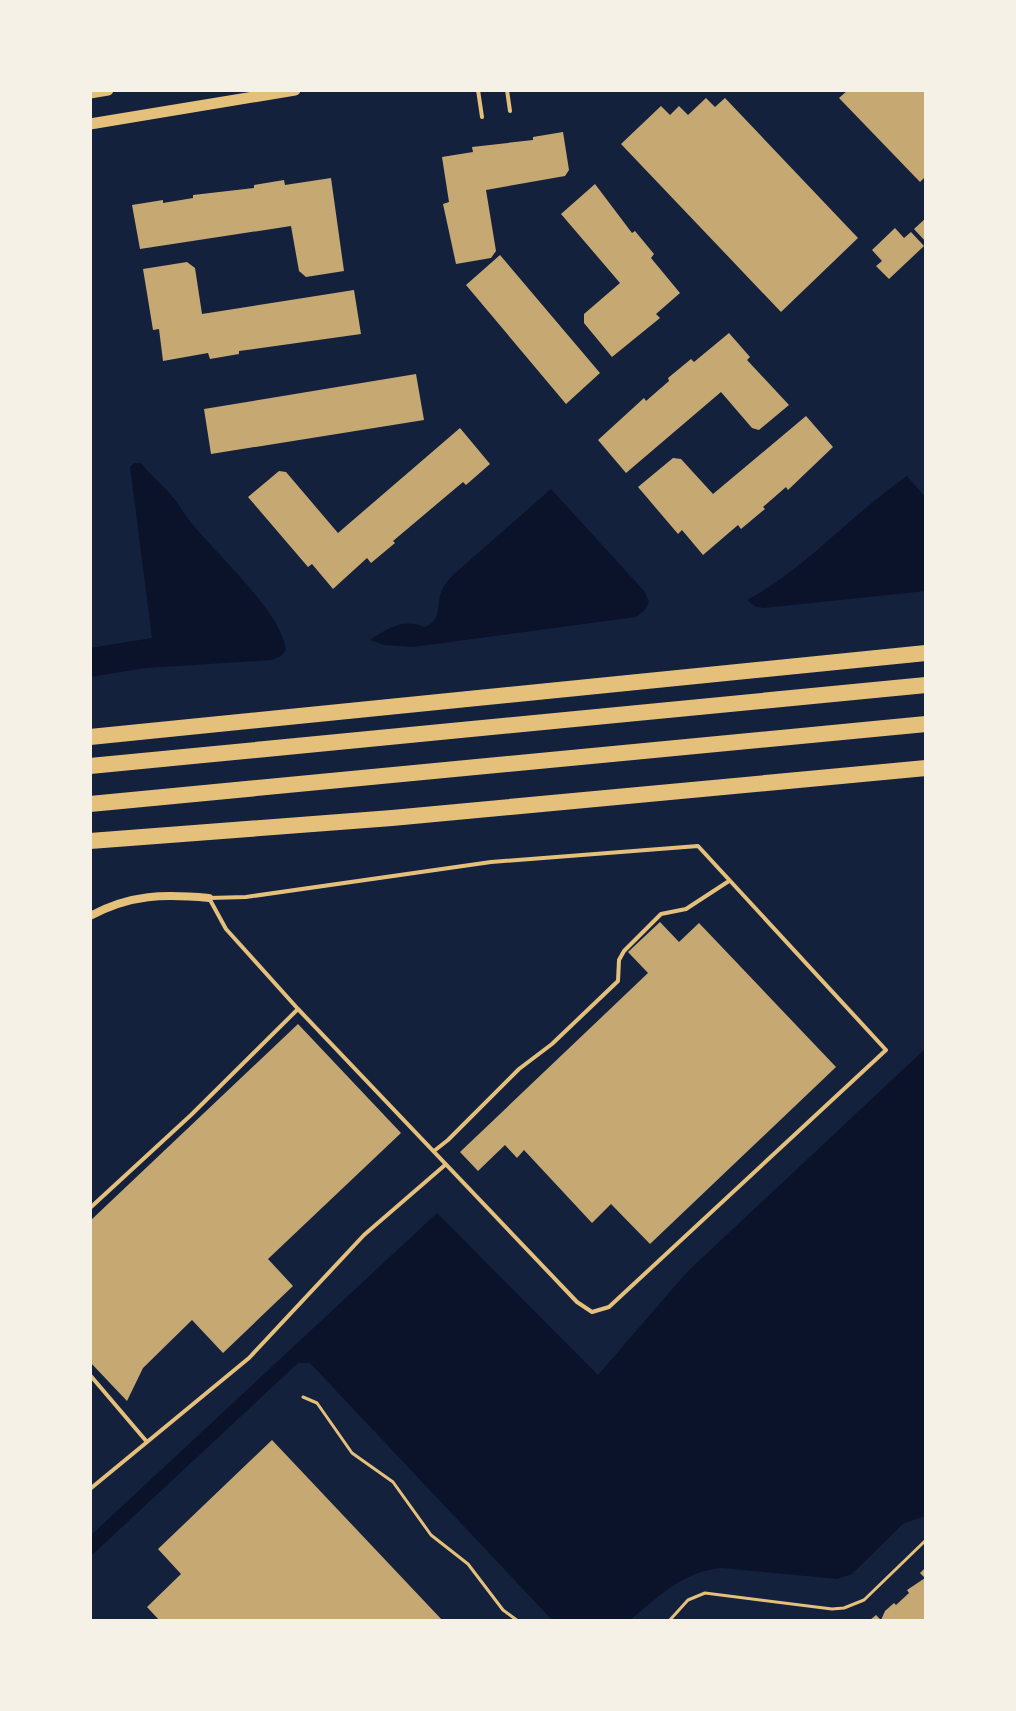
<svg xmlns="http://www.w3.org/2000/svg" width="1016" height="1711" viewBox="0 0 1016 1711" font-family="'IBM Plex Sans',sans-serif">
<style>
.water{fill:#0b132b}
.building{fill:#c6a872}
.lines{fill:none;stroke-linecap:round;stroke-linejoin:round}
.path{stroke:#e5c07b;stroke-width:3}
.service{stroke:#e5c07b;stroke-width:4}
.minor{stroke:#e5c07b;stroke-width:8}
.tertiary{stroke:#e5c07b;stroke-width:11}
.motorway{stroke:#e5c07b;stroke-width:16}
</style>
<rect width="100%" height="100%" fill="#14213d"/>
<path class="water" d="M134,463H141C151,476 161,483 171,495C178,502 183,512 189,520C214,552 282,612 286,650L281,656L272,660L146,668L90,677V648L152,638L130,467Z
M907,476L926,498V591L764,608L756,607L747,600C806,568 852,514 907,476Z
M551,489L645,592L649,602L645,610L636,617L413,647L384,645L370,640C388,628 403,618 425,627C442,620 436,607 441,592C444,585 448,580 453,575Z
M926,1048V1516L904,1523L852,1574L837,1579L721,1568C682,1572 658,1597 629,1621H553L310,1363H298L90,1557V1536L437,1213L598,1375L687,1272Z"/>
<path class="building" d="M848,90H926V176L920,182L839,98Z
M706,98L715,107L725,98L858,238L781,312L621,144L661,106L670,115L679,106L688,115Z
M563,132L569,170L565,176L486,190L496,251L491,258L456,264L443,204L449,202L442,157L473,152L472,147L533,140V137Z
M331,178L344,271L306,277L299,271L291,226L140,249L132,205L163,200V203L193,198V195L254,188V185L284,180L285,185Z
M595,184L632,233L635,231L654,254L651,258L680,293L656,314L660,318L612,357L584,323V314L620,283L561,214Z
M926,218V242L914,229Z
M895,228L904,238L911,232L924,246L889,279L876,266L882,261L872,250Z
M500,255L600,373L566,404L466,285Z
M187,262L195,268L202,314L354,290L361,334L239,351V354L210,359L208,353L163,361L159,329L153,330L143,269Z
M729,333L750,357L747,360L789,405L759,430L752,428L721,392L626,473L598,440L644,398L646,401L669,381L668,378L691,359L694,362Z
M416,374L424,420L211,454L204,409Z
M806,416L833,447L788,490L786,487L763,507L765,509L741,529L738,525L703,555L682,530L678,534L638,487L673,458L681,459L713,494Z
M460,428L490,464L466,485L463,482L393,541L395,543L371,563L367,558L333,589L312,564L308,567L248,497L279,471L286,472L338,533Z
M660,922L679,942L699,923L836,1067L650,1244L611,1204L592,1223L524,1150L517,1158L505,1145L478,1171L460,1152L648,973L628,952Z
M298,1024L401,1133L268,1259L293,1286L223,1353L192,1320L143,1368L127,1401L90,1362V1221Z
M272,1440L443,1621H160L147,1607L181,1574L158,1549Z
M926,1567V1621H869L876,1615L881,1620L885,1611L894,1603L896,1605L909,1593L907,1590L925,1578L920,1573Z"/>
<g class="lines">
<path class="path" d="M303,1397L317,1403L352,1453L393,1482L431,1535L468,1564L503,1610L518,1621
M669,1621L688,1600L705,1593L832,1609L844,1608L864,1600L926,1540"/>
<path class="service" d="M478,90L482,117
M507,90L510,111
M698,846L886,1050L609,1307L592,1312L577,1302L298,1009L226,929L209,898L246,897L491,862Z
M434,1151L448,1140L519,1069L552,1044L618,981L619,960L624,951L661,914L686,909L729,881
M90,1208L191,1115L298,1009
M90,1375L147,1442
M90,1489L249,1358L364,1235L445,1165"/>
<path class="minor" d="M90,916C131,894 164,894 209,898"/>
<path class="tertiary" d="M90,93L108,90
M90,124L295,90"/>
<path class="motorway" d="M90,737L926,653
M90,766L926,685
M90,804L926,724
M90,841L392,818L926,768"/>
</g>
<rect width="1016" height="1711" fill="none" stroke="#f6f1e7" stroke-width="184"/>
</svg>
